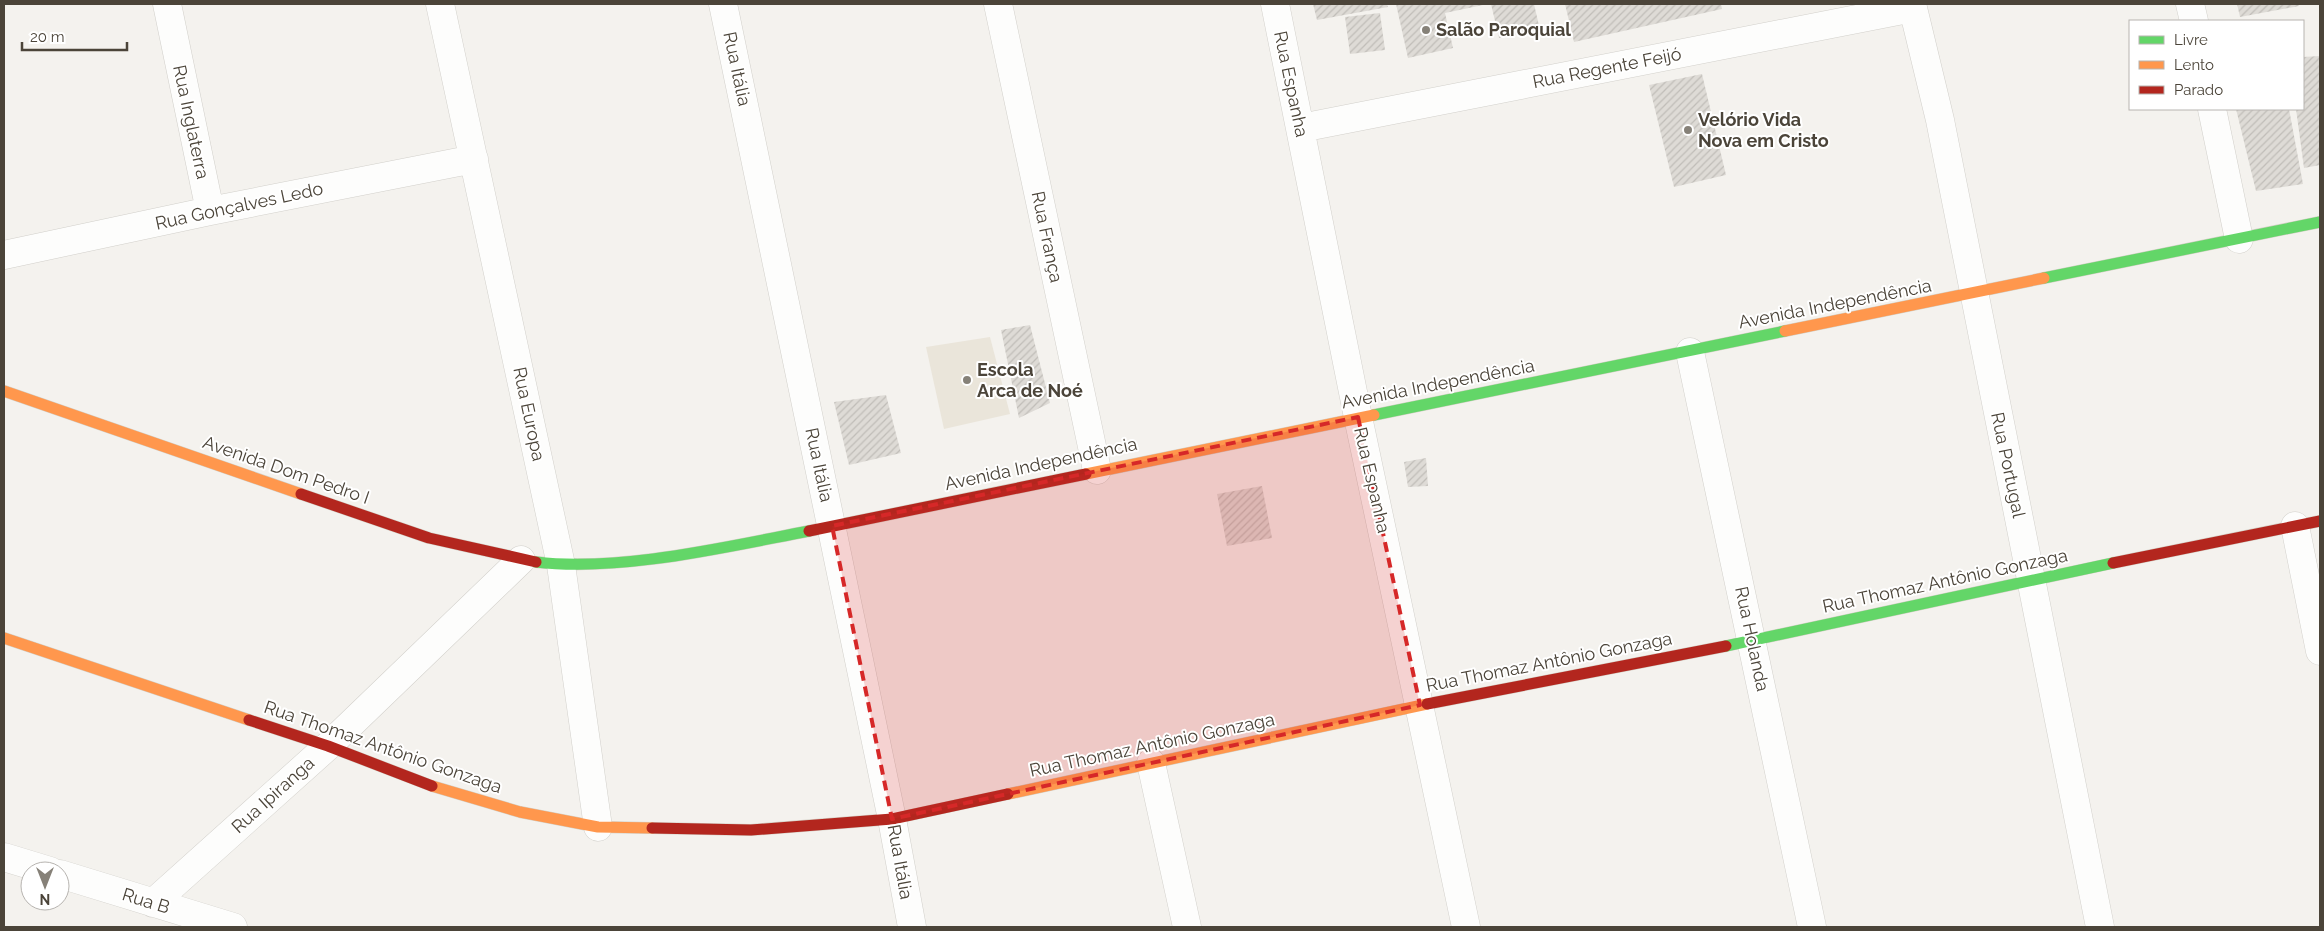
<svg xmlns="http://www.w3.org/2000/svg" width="2324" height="931" viewBox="0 0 2324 931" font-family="Raleway,sans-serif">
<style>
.education{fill:#eae5da}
.building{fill:url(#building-hatch)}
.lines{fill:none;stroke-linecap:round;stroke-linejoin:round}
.street-casing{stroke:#d2d0cb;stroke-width:29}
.fast-casing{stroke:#d3cfc5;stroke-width:12}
.slow-casing{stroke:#d3cfc5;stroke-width:12}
.jam-casing{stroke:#d3cfc5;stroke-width:12}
.street{stroke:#fdfdfc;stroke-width:28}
.fast{stroke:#63d668;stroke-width:11}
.slow{stroke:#ff974d;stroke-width:11}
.jam{stroke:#b3261e;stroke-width:11}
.marked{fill:#d62828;fill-opacity:0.2;stroke:#d62828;stroke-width:4;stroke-dasharray:10 6;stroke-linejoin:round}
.poi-dot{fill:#868178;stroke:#fff;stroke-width:2}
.labels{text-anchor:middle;stroke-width:4;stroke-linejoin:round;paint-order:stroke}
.poi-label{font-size:18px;font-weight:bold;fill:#4b4439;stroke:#fff;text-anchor:start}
.street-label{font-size:18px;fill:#4b4439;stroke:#fff}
</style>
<defs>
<pattern id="building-hatch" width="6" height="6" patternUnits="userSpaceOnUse" patternTransform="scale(1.25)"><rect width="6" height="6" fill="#dedbd6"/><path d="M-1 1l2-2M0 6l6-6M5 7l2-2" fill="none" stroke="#c0bdb8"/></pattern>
</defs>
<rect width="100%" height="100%" fill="#f4f2ee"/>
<path class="education" d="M990,337L1010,414L944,429L926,347Z"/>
<path class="building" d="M1313,4H1387L1388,7L1317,20Z
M1396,4H1483V5L1445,13L1453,48L1408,58Z
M1491,4H1534L1540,30L1499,38Z
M1565,4H1721L1722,9L1574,42Z
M2237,4H2298L2299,6L2240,17Z
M1380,13L1385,50L1350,54L1345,17Z
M2320,56V165L2304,168L2296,109H2303V57Z
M1702,74L1726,175L1674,187L1649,85Z
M2236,109H2289L2303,184L2256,191Z
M1030,325L1050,403L1019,418L1001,330Z
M886,395L901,453L849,465L834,402Z
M1426,458L1428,486L1408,487L1404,462Z
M1262,486L1272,538L1227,546L1217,494Z"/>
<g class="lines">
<defs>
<path id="street" d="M167,4L210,211
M440,4L561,565L598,827
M723,4L892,819L912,927
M998,4L1097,470
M1275,4L1358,417L1466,927
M1912,4L1940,120L2100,927
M2190,4L2194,21
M2212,109L2239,239
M1301,128L1913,8
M4,255L210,211L474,159
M1690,352L1812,927
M2295,526L2320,651
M1151,763L1187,927
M4,857L50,871
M60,874L233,927
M153,903L328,746L521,560"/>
<path id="fast" d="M2044,278L2320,222
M1374,415L1785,331
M536,562C620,572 725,547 809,531
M1726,646L2113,563"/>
<path id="slow" d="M1785,331L2044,278
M4,391L301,494
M1086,474L1374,415
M4,638L249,720
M432,786L520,812L598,827L652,828
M1008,794L1427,704"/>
<path id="jam" d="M301,494L429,538L536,562
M809,531L1086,474
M2113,563L2320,521
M1427,704L1726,646
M249,720L328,746L432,786
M652,828L751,830L892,819L1008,794"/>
</defs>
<use href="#street" class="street-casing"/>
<use href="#fast" class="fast-casing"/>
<use href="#slow" class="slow-casing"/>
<use href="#jam" class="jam-casing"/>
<use href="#street" class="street"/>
<use href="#fast" class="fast"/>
<use href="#slow" class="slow"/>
<use href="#jam" class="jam"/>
</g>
<path class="marked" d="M1358,417L1420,705L892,819L832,526Z"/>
<g class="poi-dot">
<circle cx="1426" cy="30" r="5"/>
<circle cx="1688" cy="130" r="5"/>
<circle cx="967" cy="380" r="5"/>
</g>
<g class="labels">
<g class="poi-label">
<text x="1436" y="36">Salão Paroquial</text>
<text x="1698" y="126">Velório Vida<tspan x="1698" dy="21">Nova em Cristo</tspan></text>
<text x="977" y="376">Escola<tspan x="977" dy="21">Arca de Noé</tspan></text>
</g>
<g class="street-label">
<text transform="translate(1607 68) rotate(-11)" y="6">Rua Regente Feijó</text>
<text transform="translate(737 69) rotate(78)" y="6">Rua Itália</text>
<text transform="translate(1291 84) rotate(78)" y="6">Rua Espanha</text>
<text transform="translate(191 122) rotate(78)" y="6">Rua Inglaterra</text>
<text transform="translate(239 206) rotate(-12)" y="6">Rua Gonçalves Ledo</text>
<text transform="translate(1047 237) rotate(78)" y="6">Rua França</text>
<text transform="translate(1835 304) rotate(-11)" y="6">Avenida Independência</text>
<text transform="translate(1438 384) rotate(-11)" y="6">Avenida Independência</text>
<text transform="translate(529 414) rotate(78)" y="6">Rua Europa</text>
<text transform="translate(1041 464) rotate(-12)" y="6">Avenida Independência</text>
<text transform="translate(819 465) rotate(78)" y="6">Rua Itália</text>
<text transform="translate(2008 465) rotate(78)" y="6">Rua Portugal</text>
<text transform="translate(286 470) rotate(19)" y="6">Avenida Dom Pedro I</text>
<text transform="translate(1372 480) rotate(77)" y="6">Rua Espanha</text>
<text transform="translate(1945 581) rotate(-12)" y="6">Rua Thomaz Antônio Gonzaga</text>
<text transform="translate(1752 639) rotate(78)" y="6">Rua Holanda</text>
<text transform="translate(1549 662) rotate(-11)" y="6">Rua Thomaz Antônio Gonzaga</text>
<text transform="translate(1152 745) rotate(-12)" y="6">Rua Thomaz Antônio Gonzaga</text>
<text transform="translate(383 747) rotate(19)" y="6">Rua Thomaz Antônio Gonzaga</text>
<text transform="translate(273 795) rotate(-42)" y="6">Rua Ipiranga</text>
<text transform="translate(900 862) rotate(80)" y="6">Rua Itália</text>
<text transform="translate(146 901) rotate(17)" y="6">Rua B</text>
</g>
</g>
<rect width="2324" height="931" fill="none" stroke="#4b4439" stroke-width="10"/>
<rect x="2129" y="20" width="175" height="90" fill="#ffffff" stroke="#b7b4b0"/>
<rect x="2139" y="36" width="25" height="8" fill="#63d668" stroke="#b7b4b0"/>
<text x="2174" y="45" font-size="15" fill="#4b4439">Livre</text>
<rect x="2139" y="61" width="25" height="8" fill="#ff974d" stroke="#b7b4b0"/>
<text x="2174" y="70" font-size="15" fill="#4b4439">Lento</text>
<rect x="2139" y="86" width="25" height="8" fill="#b3261e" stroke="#b7b4b0"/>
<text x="2174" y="95" font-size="15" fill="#4b4439">Parado</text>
<g transform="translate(45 886) rotate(180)"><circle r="24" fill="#ffffff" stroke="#b7b4b0"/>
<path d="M0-4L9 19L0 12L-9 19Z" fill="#868178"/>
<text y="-8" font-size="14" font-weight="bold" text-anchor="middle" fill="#4b4439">N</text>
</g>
<path d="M22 42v8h105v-8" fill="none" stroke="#4b4439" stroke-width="2.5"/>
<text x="30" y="42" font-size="15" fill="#4b4439" stroke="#ffffff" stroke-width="4" paint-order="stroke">20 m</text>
</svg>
